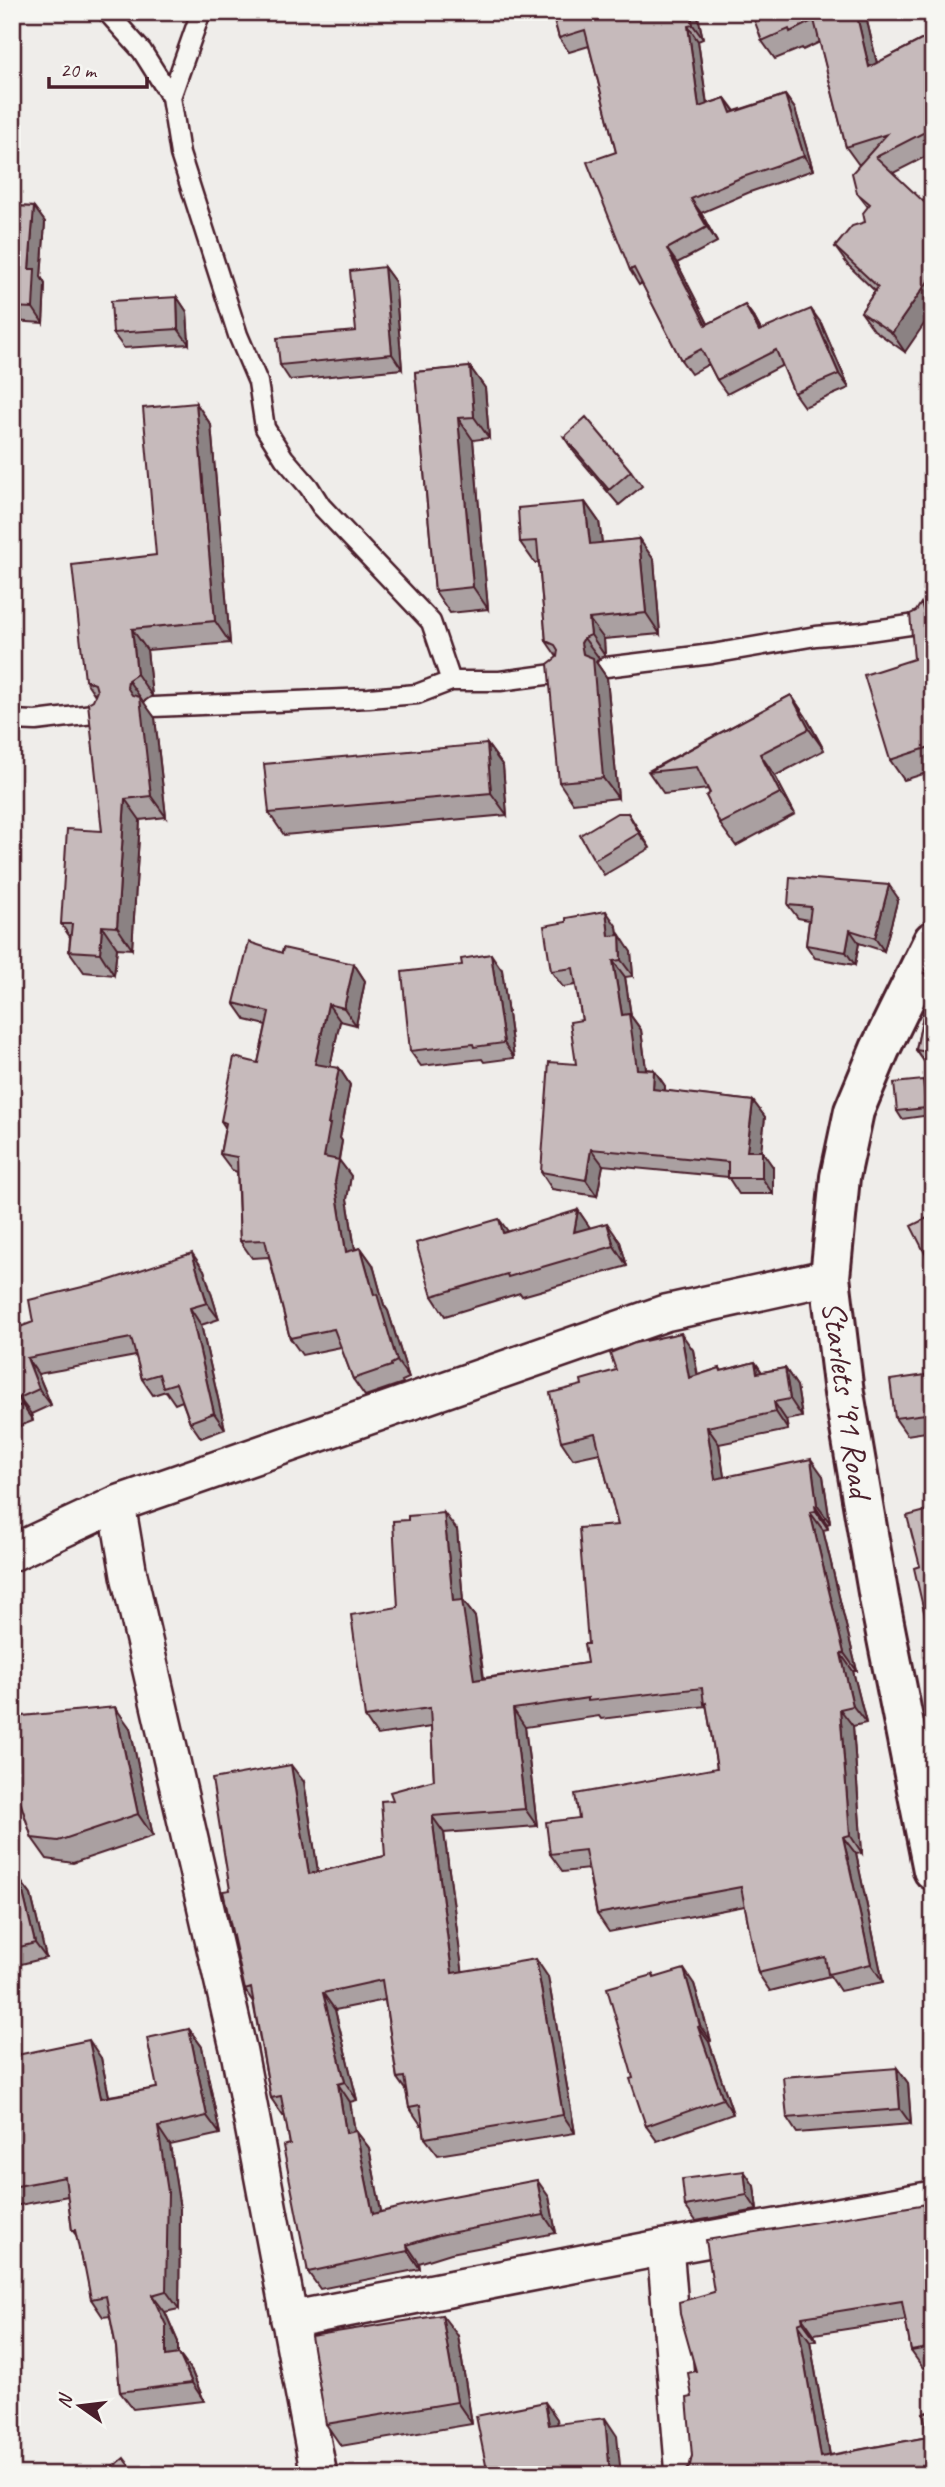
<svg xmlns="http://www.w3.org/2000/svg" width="945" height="2487" viewBox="0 0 945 2487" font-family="Caveat,sans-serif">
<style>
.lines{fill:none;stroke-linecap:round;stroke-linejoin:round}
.lane-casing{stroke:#4a1f2b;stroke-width:23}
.street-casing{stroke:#4a1f2b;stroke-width:40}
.secondary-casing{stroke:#4a1f2b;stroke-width:44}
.lane{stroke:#f6f6f2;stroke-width:18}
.street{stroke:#f6f6f2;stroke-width:35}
.secondary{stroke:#f6f6f2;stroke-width:38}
.wall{fill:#aaa0a1;stroke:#4a1f2b;stroke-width:2}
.shaded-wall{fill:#8b8283;stroke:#4a1f2b;stroke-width:2}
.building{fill:#c6babb;stroke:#4a1f2b;stroke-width:2}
.labels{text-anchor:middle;stroke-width:7;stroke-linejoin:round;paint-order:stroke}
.street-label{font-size:33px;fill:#4a1f2b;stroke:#f6f6f2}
</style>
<rect width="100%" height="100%" fill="#efedea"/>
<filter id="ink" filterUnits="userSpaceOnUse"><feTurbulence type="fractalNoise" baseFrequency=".0143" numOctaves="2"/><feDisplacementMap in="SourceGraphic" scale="14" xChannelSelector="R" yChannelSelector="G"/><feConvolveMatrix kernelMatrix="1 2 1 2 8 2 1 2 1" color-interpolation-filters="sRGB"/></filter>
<g filter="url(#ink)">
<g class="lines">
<defs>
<path id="lane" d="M107,12L142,51L171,97L180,154L238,335L258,382L265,428L284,458L309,487L321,506L431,622L451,681
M171,97L201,12
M606,667L712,654L816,636L862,632L923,623
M153,707L369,698L417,694L451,681H500L561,673
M12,720L36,721L101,713"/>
<path id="street" d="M117,1504L129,1575L239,2052L319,2475
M12,1553L117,1504L665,1313L830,1277
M665,2247L684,2475
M289,2320L665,2247L933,2199"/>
<path id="secondary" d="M933,941L880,1049L854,1111L840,1177L830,1277L844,1393L879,1598L933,1870"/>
</defs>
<use href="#lane" class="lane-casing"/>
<use href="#street" class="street-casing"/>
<use href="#secondary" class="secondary-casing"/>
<use href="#lane" class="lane"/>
<use href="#street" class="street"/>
<use href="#secondary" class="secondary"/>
</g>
<path class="wall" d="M552,12H697L703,39L698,41L707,104L725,98L735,111L785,95L795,109L813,170L750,192L701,213L717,242L677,263L708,324L745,305L755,319L761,330L821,323L849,388L804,407L794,393L783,365L727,394L717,380L709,364L691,374L681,360L642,283L639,285L630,270L616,152L589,46L569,52L559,38Z
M755,12H863L866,17L877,63L933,34V153L893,173L905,352L874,330L861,312L875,291L848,265L835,247L865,222L868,207L857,193L860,164L859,165L846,147L820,42L803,50L802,48L775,59L762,41Z
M12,206L34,207L45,222L41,277L45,284L43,323L12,321Z
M384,267L395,282L402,369L290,380L280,365L356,331Z
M177,297L187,312L189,344L124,348L113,333Z
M470,367L485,388L489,438L473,440L488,609L450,613L435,591L415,372Z
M196,403L211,425L230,643L147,650L152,696L143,702L155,718L166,817L140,820L132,949L117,948L114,975L84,972L69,951L70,937L61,924L102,831L95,695L85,680L156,555Z
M564,437L631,471L642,486L619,505L574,452Z
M585,502L599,522L602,543L639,539L654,560L660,634L604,639L605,656L599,658L596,662L607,678L618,798L573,803L559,782L557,657L546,641L539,562L535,563L520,542Z
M933,620V771L904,780L890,760L914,659Z
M791,695L806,717L824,750L775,776L795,814L736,846L720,824L708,789L664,794L648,771Z
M487,744L503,766L507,815L284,835L269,813Z
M628,813L650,848L604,875L594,860Z
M898,898L884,951L859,943L855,965L815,958L806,945L809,920L798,918L788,905Z
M617,927L618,935L631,952L633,976L625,977L631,1016L641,1030L646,1069L654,1070L665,1086V1091L753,1101L765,1117L761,1151L773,1167V1194H739L728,1177L603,1165L597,1196L552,1189L541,1172L576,1064L582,1020L576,985L563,987L551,971Z
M933,952V1068L928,1067L916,1050L930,982L924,973Z
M282,953L354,964L365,981L356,1025L340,1021L330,1067L339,1068L350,1085L340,1138L342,1141L339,1160L351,1176L347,1199L355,1249L361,1248L373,1265L384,1305L388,1311L409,1378L402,1381L403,1383L365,1396L353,1379L341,1347L302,1355L290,1338L269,1257L252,1258L240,1241L237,1172L232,1170L220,1154L225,1127L221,1121L258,1063L266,1025L246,1020L234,1003Z
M502,970L514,1058L484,1062L482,1059L421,1066L410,1051Z
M923,1080L928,1088L931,1115L902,1119L897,1111Z
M578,1210L590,1228L620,1242L627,1266L522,1296L520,1293L445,1316L432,1296Z
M204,1270L219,1319L201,1325L225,1429L201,1438L190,1422L182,1401L175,1404L166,1391L153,1395L142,1379L136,1356L38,1374L51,1405L31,1414L33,1421L12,1429V1330Z
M693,1350L698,1375L720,1368L722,1371L755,1362L762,1372L785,1368L797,1386L802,1417L786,1420L788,1430L719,1444L724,1477L823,1476L830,1523L827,1524L828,1529L823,1530L857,1671H853L866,1723L853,1726L862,1853L856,1854L883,1982L840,1991L830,1976L770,1991L758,1973L745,1906L609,1932L597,1914L588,1869L563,1872L550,1854L579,1818L717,1768L707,1709L706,1706L601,1719L599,1716L525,1727L537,1826L444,1833L462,1971L548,1977L575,2133L438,2155L425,2138L423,2124L421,2125L409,2107L406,2091L397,2078L385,2000L335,2010L357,2100L350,2102L355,2131H356L369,2148L381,2212L549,2197L556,2233L451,2253L419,2263L420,2269L320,2289L308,2272L290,2144L285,2115L283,2116L271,2098L253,2002L245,1990L230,1890L304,1782L318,1872L385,1856L393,1800L434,1780L431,1727L377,1735L365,1717L398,1607L457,1530L463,1601L475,1617L484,1678L587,1663L588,1644L618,1525L600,1453L573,1459L561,1441L582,1385Z
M933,1374V1431L907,1435L895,1418Z
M12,1717L130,1728L153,1836L73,1863L47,1859L32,1838L12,1777V1778Z
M20,1880L31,1895L46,1958L21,1964L12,1951V1882Z
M653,1975L655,1978L694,1984L711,2041L709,2042L733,2114L657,2141L646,2126L633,2078Z
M189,2029L202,2047L220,2134L170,2145L180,2209L179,2309L165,2312L178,2342V2354L192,2372L204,2401L133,2409L120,2392L116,2347L110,2316L103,2317L91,2299L86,2269L82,2263L77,2236L72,2230L68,2196L14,2206L12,2204V2050H17L20,2054L101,2058L109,2096L157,2088Z
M897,2068L908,2083L911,2124L797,2133L787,2118Z
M744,2171L754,2186L757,2210L696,2221L685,2206Z
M933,2203V2366L923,2368L911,2351L906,2320L814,2334L816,2340L810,2341L830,2455L928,2437L933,2411V2475L690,2465L692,2456V2397L696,2371L714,2292Z
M458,2336L472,2424L341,2446L326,2424Z"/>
<path class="shaded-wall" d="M690,12H697L703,39L693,25Z
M856,12H863L866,17L882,85L869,67Z
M688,26L698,41L709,121L699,107Z
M785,95L795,109L813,170L804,156Z
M725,98L735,112L731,113Z
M691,199L701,213L717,242L707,227Z
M34,207L45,222L41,277L45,284L43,323L33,308L29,269Z
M667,249L677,263L716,339L706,325Z
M384,267L395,282L402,369L392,354Z
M933,274V311L905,352L892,333Z
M177,297L187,312L189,344L178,329Z
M745,305L755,319L769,345L759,331Z
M811,309L821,323L849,388L839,374Z
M470,367L485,388L489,438L474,417Z
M196,403L211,425L230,643L215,621Z
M458,418L473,440L488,609L473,587Z
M585,502L599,522L605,564L590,544Z
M639,539L654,560L660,634L646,613Z
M921,603L933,620V642Z
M589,619L604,639L605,656L591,635Z
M132,629L147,650L152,696L137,674Z
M584,638L599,658L596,662L607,678L618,798L603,778L581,643Z
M128,680L155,718L166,817L151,796L127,687Z
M791,695L806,717L824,750L809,729Z
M487,744L503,766L507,815L491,793Z
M760,754L775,776L795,814L780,793Z
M125,799L140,820L132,949L117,927Z
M628,813L638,829L650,848L639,833Z
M889,885L898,898L884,951L875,938Z
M606,911L617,927L621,953L609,936Z
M102,926L117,948L114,975L100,953Z
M850,930L859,943L855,965L846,952Z
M620,935L631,952L633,976L621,960Z
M491,954L502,970L514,1058L504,1043Z
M613,961L625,977L631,1016L641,1030L648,1085L637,1069L622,1015Z
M354,964L365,981L356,1025L344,1008Z
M328,1004L340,1021L327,1081L315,1064Z
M339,1068L350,1085L340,1138L342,1141L336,1174L324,1157L328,1124Z
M654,1070L665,1086L664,1106L653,1089Z
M923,1080L928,1088L931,1115L926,1108Z
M753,1101L765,1117L759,1167L747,1151Z
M591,1149L603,1165L597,1196L586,1180Z
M762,1151L773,1167V1194L762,1178Z
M339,1160L351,1176L347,1199L358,1269L346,1252L335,1182Z
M578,1210L591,1229L574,1232Z
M499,1219L513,1238L503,1233Z
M607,1223L620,1242L627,1266L614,1246Z
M361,1248L373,1265L384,1305L388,1311L409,1378L397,1361L374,1295Z
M192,1253L204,1270L219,1319L207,1303Z
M190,1308L201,1325L225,1429L214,1413Z
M681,1333L693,1350L701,1395L689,1378Z
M27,1358L38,1374L51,1405L39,1389Z
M755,1362L767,1380L757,1373Z
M785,1368L797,1386L802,1417L790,1399Z
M19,1398L31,1414L33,1421L22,1405Z
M774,1402L786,1420L788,1430L776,1412Z
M707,1427L719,1444L727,1496L715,1479Z
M811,1459L823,1476L830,1523L817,1505Z
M815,1506L827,1524L828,1529L816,1511Z
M810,1512L823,1530L857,1671L844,1653Z
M444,1513L457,1530L463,1601L475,1617L486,1697L474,1680L453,1601Z
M841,1654L853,1671L866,1723L853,1706Z
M115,1707L130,1728L153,1836L138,1814Z
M513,1709L525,1727L537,1826L525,1809Z
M840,1709L853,1726L862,1853L850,1835Z
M291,1765L304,1782L321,1891L309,1874Z
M432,1816L444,1833L465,1990L452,1973Z
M843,1837L856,1854L883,1982L871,1964Z
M20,1880L31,1895L46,1958L35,1943Z
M536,1959L548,1977L575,2133L563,2115Z
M684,1969L694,1984L711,2041L700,2026Z
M323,1993L335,2010L357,2100L345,2082Z
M698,2027L709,2042L733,2114L723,2099Z
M189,2029L202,2047L220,2134L207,2116Z
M89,2040L101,2058L113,2116L101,2098Z
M897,2068L908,2083L911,2124L900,2109Z
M338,2084L350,2102L358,2150L346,2133Z
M158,2127L170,2145L180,2209L179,2309L166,2291Z
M356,2131L369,2148L385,2232L373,2214Z
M744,2171L754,2186L757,2210L747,2195Z
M537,2180L549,2197L556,2233L544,2215Z
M407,2245L419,2263L420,2269L408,2251Z
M152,2295L165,2312L178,2342V2373L166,2356Z
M442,2315L458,2336L472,2424L457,2402Z
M802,2317L814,2334L816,2340L803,2322Z
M798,2324L810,2341L833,2474L821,2457Z
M179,2354L192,2372L204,2401L192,2383Z
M545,2402L557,2419L561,2443L549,2425Z
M605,2418L617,2436L621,2475H610Z"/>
<path class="building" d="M552,12H690L693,25L688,26L699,107L725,98L731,113L785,95L804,156L740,178L691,199L707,227L667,249L706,325L745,305L759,331L811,309L839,374L794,393L776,350L717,380L701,349L681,360L634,268L630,270L587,162L616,152L585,30L559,38Z
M755,12H856L869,67L933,34V128L876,157L924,202L933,189V274L892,333L861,312L878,287L835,247L852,226L865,222L863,213L870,204L857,193L852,173L887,134L846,147L814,20L790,32L789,29L762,41L752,14Z
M12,206L34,207L29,269H35L33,308L12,307Z
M384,267L392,354L280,365L277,338L356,331L350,271Z
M177,297L178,329L113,333L111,301Z
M470,367L474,417L458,418L473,587L435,591L415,372Z
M196,403L215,621L132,629L137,674L128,680L127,687L132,695L140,697L151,796L125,799L117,927L102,926L100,953L69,951L72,924H61L67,829L102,831L88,703L93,700L97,691L95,684L85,680L72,565L156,555L143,408Z
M586,417L631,471L609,490L564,437Z
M585,502L590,544L639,539L646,613L589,619L591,635L584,638L581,643L583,654L593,658L603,778L559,782L548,664L557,657L558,650L555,645L546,641L537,541L520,542L518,508Z
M921,603L933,642V746L890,760L864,675L914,659L910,614L916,611Z
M791,695L809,729L760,754L780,793L720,824L706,796L710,793L697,767L648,772Z
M487,744L491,793L269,813L264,764Z
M617,813H628L639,833L594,860L580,835Z
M790,877L889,885L875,938L850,930L846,952L806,945L811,907L788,905Z
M606,911L609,936L620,935L621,960L613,961L622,1015L629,1014L637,1069L654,1070L653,1089L753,1101L747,1151H762V1178H728V1162L591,1149L586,1180L541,1172L549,1062L576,1064L570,1022L582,1020L573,968L551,971L544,926L566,922V918Z
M249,942L282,953L283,948L354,964L344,1008L328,1004L315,1064L339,1068L328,1124H330L324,1157L339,1160L335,1182L346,1252L361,1248L374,1295L377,1294L397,1361L391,1364V1366L353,1379L334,1329L290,1338L265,1240L240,1241L237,1157L220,1154L226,1123L221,1121L234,1057L258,1063L269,1012L234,1003Z
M933,952V1053L916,1050L931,976L924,973Z
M491,954L504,1043L474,1047L473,1044L410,1051L402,972L462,965L461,959Z
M923,1080L926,1108L897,1111L894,1083Z
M578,1210L574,1232L607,1223L614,1246L508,1277L507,1274L432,1296L416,1243L499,1219L503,1233Z
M933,1215V1269L911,1226Z
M192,1253L207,1303L190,1308L214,1413L190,1422L176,1383L163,1387L159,1374L142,1379L131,1338L27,1358L39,1389L19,1398L22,1405L12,1408V1330L33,1322L29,1300L107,1281Z
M681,1333L689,1378L720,1368L721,1371L755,1362L757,1373L785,1368L790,1399L774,1402L776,1412L707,1427L715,1479L811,1459L817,1505L815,1506L816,1511L810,1512L844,1653L841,1654L853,1706L840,1709L850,1835L843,1837L871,1964L828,1974L825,1957L758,1973L741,1887L597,1914L585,1850L550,1854L546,1822L579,1818L575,1794L717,1768L706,1703L704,1704L702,1688L588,1701V1698L513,1709L525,1809L432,1816L452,1973L536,1959L563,2115L425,2138L420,2105L409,2107L404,2077L397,2078L382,1980L323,1993L345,2082L338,2084L346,2133L356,2131L373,2214L427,2201L537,2180L544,2215L439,2235L407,2245L408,2251L308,2272L283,2146L290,2144L281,2096L271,2098L251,1988L245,1990L223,1891L230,1890L212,1779L291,1765L309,1874L385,1856L381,1801L393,1800L390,1792L434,1780L430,1708L365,1717L351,1615L398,1607L393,1521L408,1520V1516L444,1513L453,1601L462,1600L474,1680L587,1663L584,1644H588L579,1528L618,1525L595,1433L561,1441L550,1393L582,1385L581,1380L616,1370L610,1353L635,1343Z
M933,1374V1413L895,1418L890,1380Z
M933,1509V1629H928L914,1568L920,1566L907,1516Z
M933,1654V1701L924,1656Z
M115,1707L138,1814L58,1841L32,1838L12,1776V1717Z
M20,1880L35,1943L12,1949V1882Z
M684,1969L700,2026L698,2027L723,2099L646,2126L630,2079L633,2078L607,1988L653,1975L654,1978Z
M189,2029L207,2116L158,2127L168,2192L166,2291L152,2295L166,2325V2356L179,2354L192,2383L120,2392L116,2347L106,2296L91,2299L84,2263H82L75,2230H72L65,2177L12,2187V2050H17V2055L89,2040L101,2098L157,2088L147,2038Z
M897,2068L900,2109L787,2118L783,2077Z
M744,2171L747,2195L685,2206L682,2179Z
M933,2203V2347L911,2351L902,2301L802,2317L803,2322L798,2324L821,2457L928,2437L923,2413L933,2411V2475H687L686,2471L690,2465L692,2456L687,2398L692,2397L688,2373L696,2371L680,2314L679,2302L714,2292L706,2240Z
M442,2315L457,2402L326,2424L311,2336Z
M545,2402L549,2425L605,2418L610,2475H488L476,2416Z
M124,2458L137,2475H103Z"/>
</g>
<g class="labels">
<g class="street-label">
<text transform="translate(848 1399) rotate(82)" y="12">Starlets '91 Road</text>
</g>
</g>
<rect width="945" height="2487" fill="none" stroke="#f6f6f2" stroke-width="42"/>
<rect x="21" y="21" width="903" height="2445" fill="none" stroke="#4a1f2b" stroke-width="2.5" filter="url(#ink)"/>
<g transform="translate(80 2406) rotate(284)" stroke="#f6f6f2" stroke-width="5" paint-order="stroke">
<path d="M0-5L12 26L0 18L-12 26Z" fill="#4a1f2b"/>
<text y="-10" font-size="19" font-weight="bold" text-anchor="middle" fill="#4a1f2b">N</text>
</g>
<path d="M49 77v10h98v-10" fill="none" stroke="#4a1f2b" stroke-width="3.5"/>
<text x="60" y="77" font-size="21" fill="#4a1f2b" stroke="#f6f6f2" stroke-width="5" paint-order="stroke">20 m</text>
</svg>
